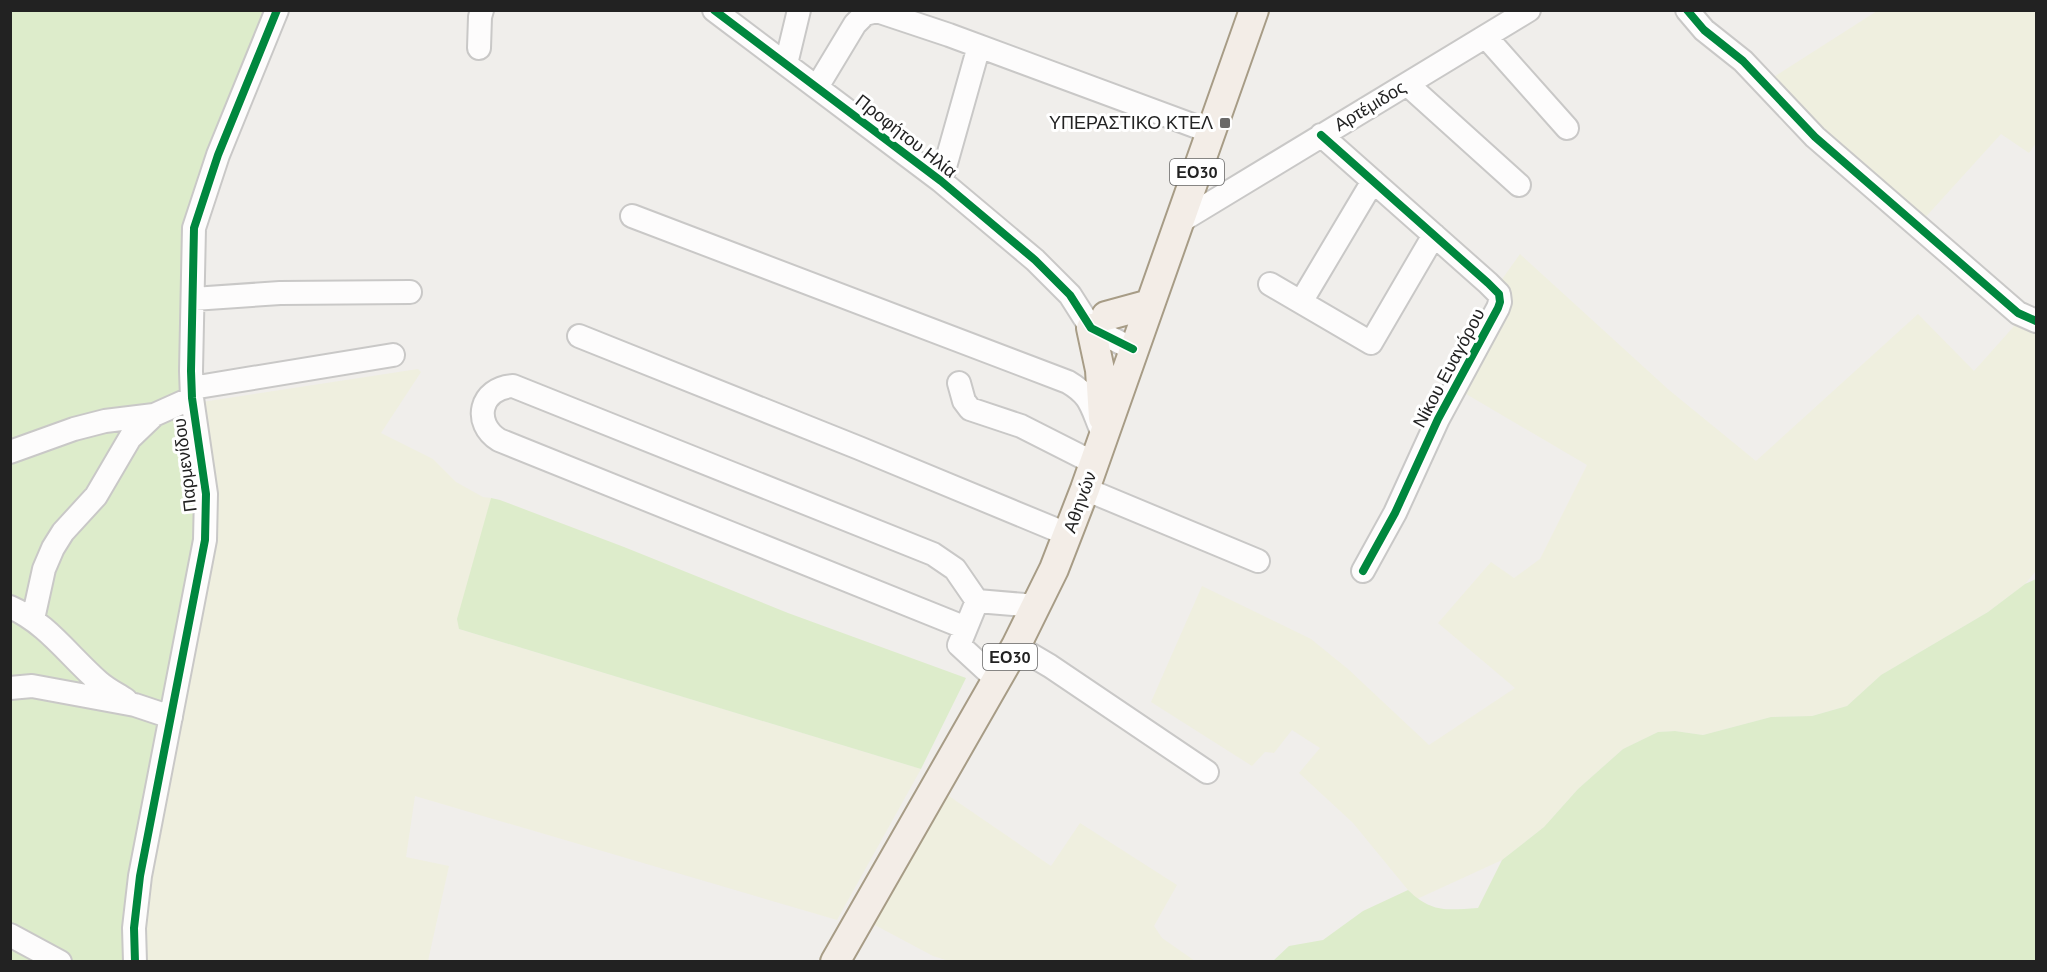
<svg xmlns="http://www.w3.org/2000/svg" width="2047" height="972" viewBox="0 0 2047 972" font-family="'PT Sans',sans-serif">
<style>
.farmland{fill:#efefdf}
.grass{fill:#ddeccb}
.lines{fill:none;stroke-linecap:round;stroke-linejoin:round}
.minor-casing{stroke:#c9c8c7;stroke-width:26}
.major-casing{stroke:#a79c86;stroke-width:32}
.minor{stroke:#fdfcfc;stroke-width:22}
.major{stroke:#f3ede7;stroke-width:28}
.cycleway-casing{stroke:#fff;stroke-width:11}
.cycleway{stroke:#00873e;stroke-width:8}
.poi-dot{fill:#6a6968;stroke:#fff;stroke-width:2}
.labels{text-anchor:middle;stroke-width:6;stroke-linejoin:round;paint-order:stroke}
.shield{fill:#fff;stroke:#646464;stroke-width:1.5}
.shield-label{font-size:16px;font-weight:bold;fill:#222}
.street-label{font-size:18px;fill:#222;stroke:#fff}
.poi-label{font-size:18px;fill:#222;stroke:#fff;text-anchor:end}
</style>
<rect width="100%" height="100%" fill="#f0eeeb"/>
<path class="farmland" d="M1877,11H2036V143L2029,153L2001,134L1922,221L1769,80Z
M1520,254L1669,390L1756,461L1918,314L1974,371L2016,324L2036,331V571L2025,584L1988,612L1881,675L1847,706L1812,716L1771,717L1703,735L1675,731L1658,732L1623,749L1578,789L1544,827L1502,860L1417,899L1408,890L1353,823L1299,773L1320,748L1292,730L1274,753L1265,752L1252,766L1151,702L1202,586L1311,639L1348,669L1429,745L1515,688L1438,623L1491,562L1514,578L1540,559L1587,465L1461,391L1512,296L1500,282Z
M418,369L421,372L381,433L433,459L456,482L483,497L491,498L459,629L921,769L837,920L415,796L406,857L449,866L428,961L143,962L146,899L164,800L176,746L202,402Z
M946,794L1051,866L1080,823L1177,885L1154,926L1162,938L1195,961H949L933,956L873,924Z"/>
<path class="grass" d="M10,11H268L205,170L195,485L197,531L127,961H11Z
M491,498L500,500L624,547L788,613L966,678L921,769L459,629L457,619Z
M2036,579V961H1273L1289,946L1323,940L1363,911L1408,890C1432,913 1446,910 1478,908L1502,860L1544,827L1578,789L1623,749L1658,732L1675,731L1703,735L1771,717L1812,716L1847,706L1881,675L1988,612L2025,584Z"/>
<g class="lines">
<defs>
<path id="minor" d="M714,10L941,181L1035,260L1070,295L1091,328L1133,349
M1687,10L1704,30L1743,61L1815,137L2018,313L2036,321
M1486,37L1567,128
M479,48L480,17L482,10
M786,64L799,10
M1407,84L1519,185
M817,87L855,24L865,14L877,11L949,35L1211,132
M1321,135L1488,283L1499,294L1500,302L1498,308L1438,419L1395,513L1363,571
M941,181L979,46
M632,216L1068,382C1090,395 1091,405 1100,427
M1181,221L1529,10
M1270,284L1371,343L1434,235
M193,299L280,293L410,292
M1301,302L1373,181
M579,336L859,448L1069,535
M959,383L964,401L970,409L1021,426L1094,463
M192,388L393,355
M10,452L74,429L105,421L154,415L192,398
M1085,489L1258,561
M10,607C47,623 69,656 99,682C107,689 117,694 126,700
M33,619L44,569L53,548L63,532L96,496L130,438L154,415
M966,628L499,440C472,423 480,388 513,386L933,554L955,569L977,601
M1016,646L1050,666L1207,772
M997,680L959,645L977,601L1037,606
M10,688L32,686L135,705L171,717
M10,935L60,962
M135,962L134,928L140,876L205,540L206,494L192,398L191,371L194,228L218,155L277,10"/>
<path id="major" d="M1106,316L1150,304
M1091,328L1100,370L1103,418
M835,962L1016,646L1054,569L1085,489L1254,10"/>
</defs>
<use href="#minor" class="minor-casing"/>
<use href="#major" class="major-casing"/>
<use href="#minor" class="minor"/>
<use href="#major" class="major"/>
<defs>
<path id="cycleway" d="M714,10L941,181L1035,260L1070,295L1091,328L1133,349
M1687,10L1704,30L1743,61L1815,137L2018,313L2036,321
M1321,135L1488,283L1499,294L1500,302L1498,308L1438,419L1395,513L1363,571
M135,962L134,928L140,876L205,540L206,494L192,398L191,371L194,228L218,155L277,10"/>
</defs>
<use href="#cycleway" class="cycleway-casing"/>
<use href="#cycleway" class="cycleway"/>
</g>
<rect class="poi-dot" x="1219" y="117" width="12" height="12" rx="3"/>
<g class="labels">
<g class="shield">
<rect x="1170" y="159" width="54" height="26" rx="4.5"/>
<rect x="983" y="644" width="54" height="26" rx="4.5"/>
</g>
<g class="shield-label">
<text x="1197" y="178">ΕΟ30</text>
<text x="1010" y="663">ΕΟ30</text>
</g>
<g class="street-label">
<text transform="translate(1370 106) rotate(-31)" y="6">Αρτέμιδος</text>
<text transform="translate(906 136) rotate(38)" y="6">Προφήτου Ηλία</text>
<text transform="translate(1449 368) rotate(-62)" y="6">Νίκου Ευαγόρου</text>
<text transform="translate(185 465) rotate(-97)" y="6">Παρμενίδου</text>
<text transform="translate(1080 502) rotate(-70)" y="6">Αθηνών</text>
</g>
<g class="poi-label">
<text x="1213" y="129">ΥΠΕΡΑΣΤΙΚΟ ΚΤΕΛ</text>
</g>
</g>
<rect width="2047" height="972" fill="none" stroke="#222222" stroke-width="24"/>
</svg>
